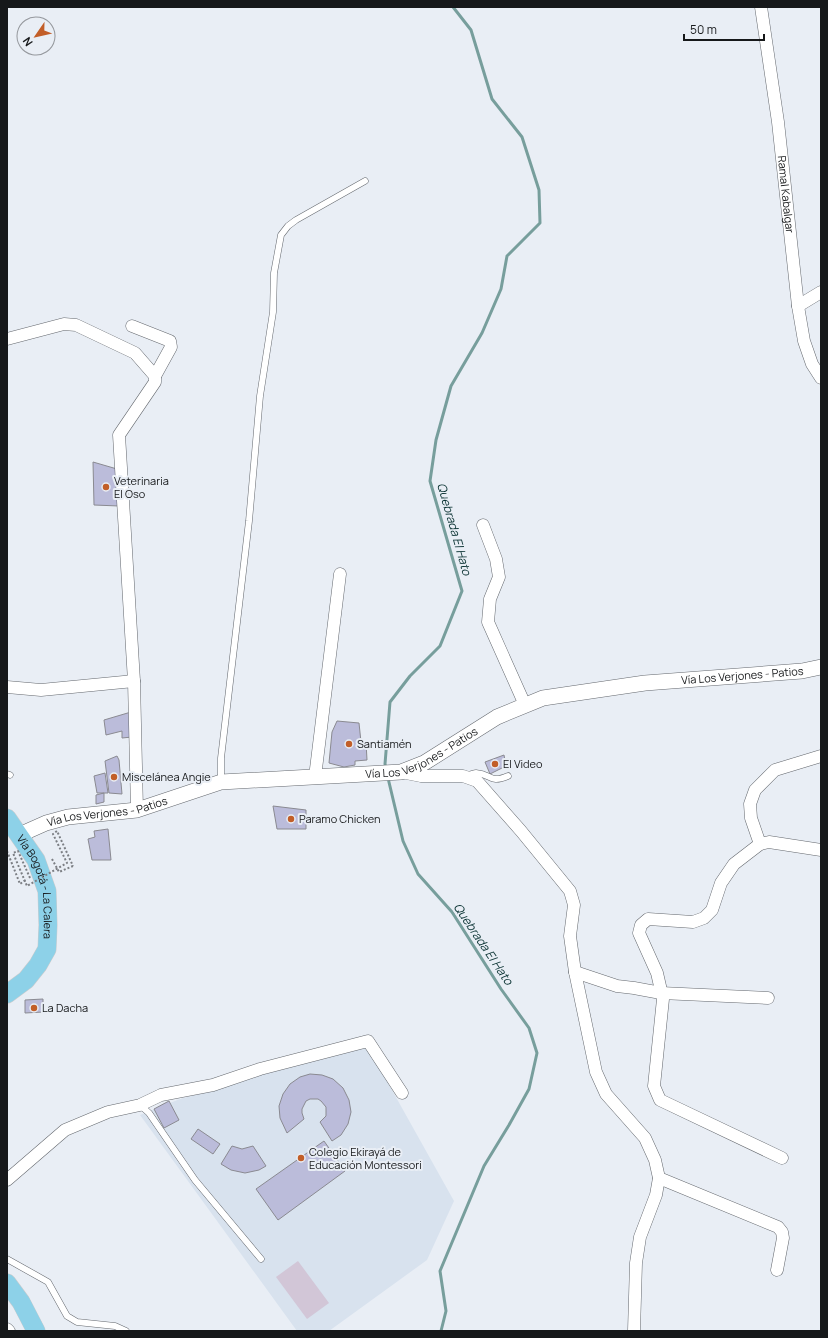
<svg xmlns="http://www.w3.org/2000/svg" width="828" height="1338" viewBox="0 0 828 1338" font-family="Manrope,sans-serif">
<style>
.built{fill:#d8e2ee}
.green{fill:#d2c6d7}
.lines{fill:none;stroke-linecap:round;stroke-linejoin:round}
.stream{stroke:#779e9c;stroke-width:3}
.building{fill:#bbbcda;stroke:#8a8a91}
.service-casing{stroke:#64686e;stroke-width:7}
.minor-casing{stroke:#64686e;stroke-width:13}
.tertiary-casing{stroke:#64686e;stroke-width:16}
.primary-casing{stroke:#cccccd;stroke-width:19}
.path{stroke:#7c7f84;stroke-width:2;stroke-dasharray:2 2;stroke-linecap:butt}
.service{stroke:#fff;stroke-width:6}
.minor{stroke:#fff;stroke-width:12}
.tertiary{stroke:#fff;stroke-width:15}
.primary{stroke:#8dd1e8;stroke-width:18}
.path-bridge{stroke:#7c7f84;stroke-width:2;stroke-dasharray:2 2;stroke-linecap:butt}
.poi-dot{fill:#c25e28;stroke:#e9eef5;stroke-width:1.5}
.labels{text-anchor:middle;stroke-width:4;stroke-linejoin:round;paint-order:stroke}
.street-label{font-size:11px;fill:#16181a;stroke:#e9eef5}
.poi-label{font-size:11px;fill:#16181a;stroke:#e9eef5;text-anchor:start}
.water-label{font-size:12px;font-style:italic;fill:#0b3333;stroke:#e9eef5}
</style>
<rect width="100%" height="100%" fill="#e9eef5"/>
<path class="built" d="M364,1040L454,1201L427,1260L329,1331H297L140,1115L180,1099L217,1089Z"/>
<path class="green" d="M298,1261L329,1303L307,1319L276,1277Z"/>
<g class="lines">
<path class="stream" d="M386,769L385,764L390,702L410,676L440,646L462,591L430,481L436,440L451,386L482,333L501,289L507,256L540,223L539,190L522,137L492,99L471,30L453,7
M388,778L403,841L418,874L452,912L501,989L529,1028L537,1053L529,1089L509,1125L484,1166L440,1271L446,1311L441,1331"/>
</g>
<path class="building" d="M93,462L117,469L119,506L94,505Z
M131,712L132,737L122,738V731L106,735L104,720Z
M337,721L359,723L361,742H366L367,760L355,761V765L344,767L329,763L332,732Z
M504,755L506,766L490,774L485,762Z
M117,756L119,760L122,794L109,793L105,761Z
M105,773L108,793H97L94,776Z
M104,793V802L96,804V795Z
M273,806L306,810V829H277Z
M108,829L111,860H92L88,839L95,837L94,831Z
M43,999V1012L25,1013V1000Z
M310,1074L322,1075L333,1079L343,1088L349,1100L351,1112L348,1124L341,1135L332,1141L320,1122L326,1116V1107L321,1101L318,1099H310L306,1101L302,1109V1113L304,1119L287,1133L280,1118L279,1106L283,1094L290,1084L300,1077Z
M169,1101L179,1120L164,1128L154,1109Z
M198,1129L220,1144L213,1154L191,1139Z
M324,1141L345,1171L278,1220L256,1189Z
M232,1146L242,1149L253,1146L266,1166L259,1170L245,1173L231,1170L221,1164Z"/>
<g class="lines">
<defs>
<path id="service" d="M7,774L10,775
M467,775C470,775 474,773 476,773C492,774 489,784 508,776
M221,782V758L249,521L260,396L273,312L274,273L281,235L288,226L296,220L365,181
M140,1105L149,1113L195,1180L261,1259
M7,1259L48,1282L67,1316L77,1322L115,1326L126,1331"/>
<g id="minor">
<path id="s1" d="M761,7L778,122L798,306L804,341L812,364L821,378"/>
<path d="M798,306L821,292"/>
<path d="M132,326L170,341L171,347L155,376"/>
<path d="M7,339L64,324L76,325L135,353L155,376V382L119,435L134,681L137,810"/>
<path d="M483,525L496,559L499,577L490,599L488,622L525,705"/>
<path d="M7,687L41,690L134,681"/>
<path d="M401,772L421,776H463L477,781L521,831L570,891L574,905L570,936L575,972L596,1072L606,1094L645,1138L655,1160L659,1178L656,1195L640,1237L636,1263L634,1331"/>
<path d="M315,777L340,574"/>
<path d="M760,844L751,818L750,804L755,790L775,770L821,756"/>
<path d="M575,972L617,986L634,988L661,993L768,998"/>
<path d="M782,1158L660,1100L654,1086L663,999L657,973L639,933L641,925L648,919L693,922L704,918L712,910L721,883L734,864L760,844L769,842L821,850"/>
<path d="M659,1178L778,1227L782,1232L783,1238L777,1270"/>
<path d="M7,1180L65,1130L108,1112L140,1105L161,1095L213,1085L260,1069L368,1041L402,1093"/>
<path d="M7,1329L9,1331"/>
</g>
<g id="tertiary">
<path id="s2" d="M19,835L46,823L68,817L137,810L221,782L401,772L424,763L497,717L543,698L645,683L802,671L821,667"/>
</g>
<g id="primary">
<path id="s3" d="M7,818L36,860L47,891L48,925L47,949L38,965L26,980L7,994"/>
<path d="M7,1283L21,1302L36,1331"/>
</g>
</defs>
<use href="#service" class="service-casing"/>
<use href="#minor" class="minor-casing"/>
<use href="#tertiary" class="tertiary-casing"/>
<use href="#primary" class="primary-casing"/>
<path class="path" d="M7,851L20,884L27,879
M52,859L59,872L73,866"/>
<use href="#service" class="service"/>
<use href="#minor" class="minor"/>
<use href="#tertiary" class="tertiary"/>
<use href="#primary" class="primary"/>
<path class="path-bridge" d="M30,878L18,851L13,853L27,886L67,863L53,834L57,831L73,866"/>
</g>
<g class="poi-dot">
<circle cx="106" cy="487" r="4"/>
<circle cx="349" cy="744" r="4"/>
<circle cx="495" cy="764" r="4"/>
<circle cx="114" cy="777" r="4"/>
<circle cx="291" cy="819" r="4"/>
<circle cx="34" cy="1008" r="4"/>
<circle cx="301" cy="1158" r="4"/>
</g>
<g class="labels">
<g class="street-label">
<text dy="4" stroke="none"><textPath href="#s1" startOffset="189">Ramal Kabalgar</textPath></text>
<text dy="4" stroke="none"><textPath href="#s2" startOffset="752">Vía Los Verjones - Patios</textPath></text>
<text dy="4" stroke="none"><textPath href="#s2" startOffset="416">Vía Los Verjones - Patios</textPath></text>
<text dy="4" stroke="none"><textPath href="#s2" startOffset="92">Vía Los Verjones - Patios</textPath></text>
<text dy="4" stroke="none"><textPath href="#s3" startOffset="77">Vía Bogotá - La Calera</textPath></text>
</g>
<g class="poi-label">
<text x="114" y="485">Veterinaria<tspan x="114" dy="13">El Oso</tspan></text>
<text x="357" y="748">Santiamén</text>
<text x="503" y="768">El Video</text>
<text x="122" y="781">Miscelánea Angie</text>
<text x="299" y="823">Paramo Chicken</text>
<text x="42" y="1012">La Dacha</text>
<text x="309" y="1156">Colegio Ekirayá de<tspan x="309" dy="13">Educación Montessori</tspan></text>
</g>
<g class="water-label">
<text transform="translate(454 529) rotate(74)" y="4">Quebrada El Hato</text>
<text transform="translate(483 944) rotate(56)" y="4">Quebrada El Hato</text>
</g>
</g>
<rect width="828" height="1338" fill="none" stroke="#16181a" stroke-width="16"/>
<g transform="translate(36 36) rotate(236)"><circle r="19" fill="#e9eef5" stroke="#95989d"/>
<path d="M0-3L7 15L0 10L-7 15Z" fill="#c25e28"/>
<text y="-6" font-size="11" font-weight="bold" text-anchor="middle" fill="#16181a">N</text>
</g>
<path d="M684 34v6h80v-6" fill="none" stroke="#16181a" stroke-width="2"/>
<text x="690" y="34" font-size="12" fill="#16181a" stroke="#e9eef5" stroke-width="3" paint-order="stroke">50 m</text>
</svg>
